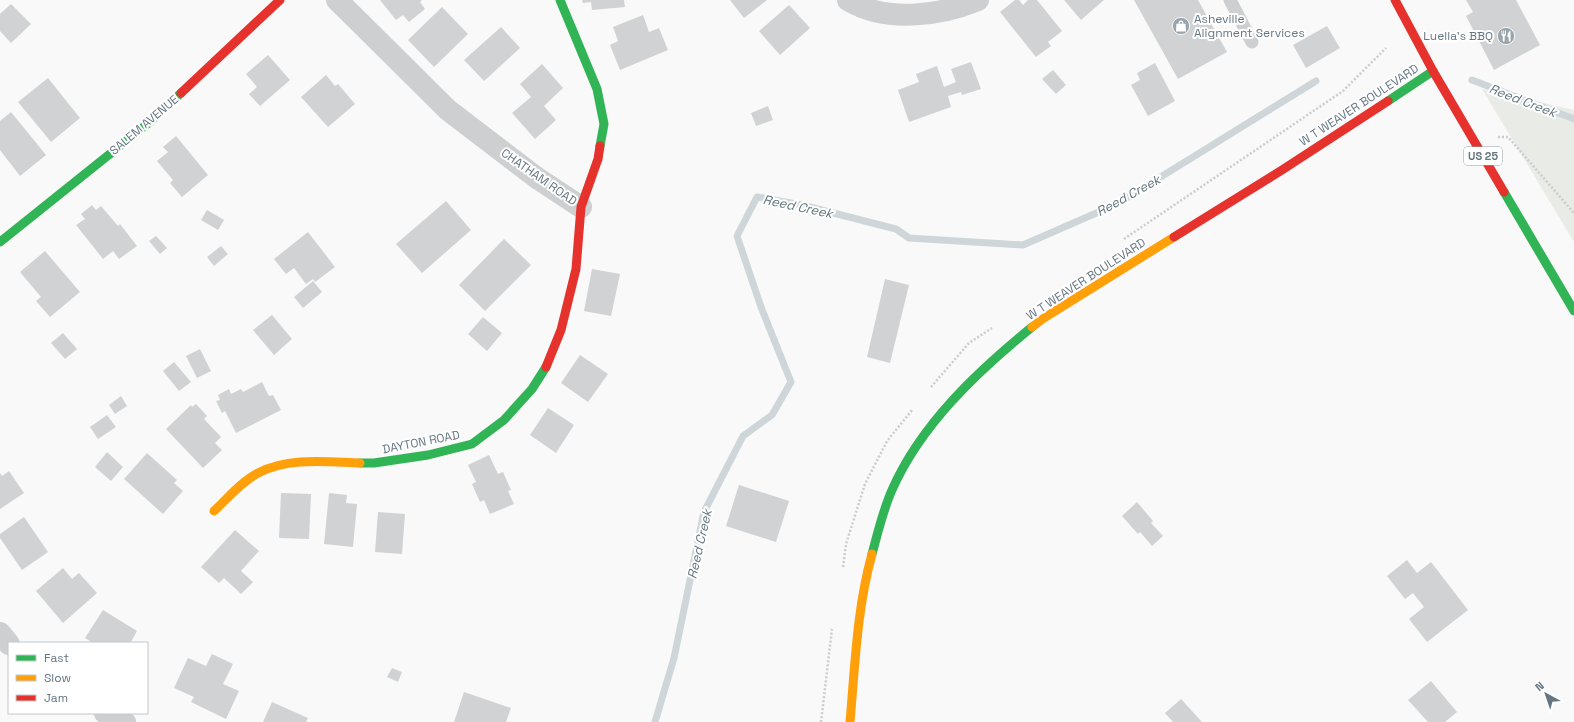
<svg xmlns="http://www.w3.org/2000/svg" width="1574" height="722" viewBox="0 0 1574 722" font-family="'Space Grotesk',sans-serif">
<style>
.green{fill:#e8ebe6}
.lines{fill:none;stroke-linecap:round;stroke-linejoin:round}
.stream{stroke:#ced6d9;stroke-width:7}
.building{fill:#d0d2d3}
.path{stroke:#cbcccd;stroke-width:2.5;stroke-dasharray:2 2;stroke-linecap:butt}
.lane{stroke:#cecfd0;stroke-width:13}
.street{stroke:#cecfd0;stroke-width:22}
.fast{stroke:#30b455;stroke-width:9}
.slow{stroke:#ff9f0a;stroke-width:9}
.jam{stroke:#e5322d;stroke-width:9}
.labels{text-anchor:middle;stroke-width:4;stroke-linejoin:round;paint-order:stroke}
.shield{fill:#fff;stroke:#939fa8;stroke-width:1}
.shield-label{font-size:11px;font-weight:bold;fill:#657683}
.poi-label{font-size:12px;fill:#657683;stroke:#fff;text-anchor:start}
.street-label{font-size:12px;fill:#657683;stroke:#fff}
.water-label{font-size:13px;font-style:italic;fill:#60757c;stroke:#fff}
</style>
<rect width="100%" height="100%" fill="#f9f9f9"/>
<path class="green" d="M1482,89L1574,110V242Z"/>
<g class="lines">
<path class="stream" d="M1472,80L1574,119
M655,722L674,658L704,512L743,436L772,415L791,382L761,307L737,236L757,197L802,205L896,229L909,238L1023,245L1117,204L1316,81"/>
</g>
<path class="building" d="M380,0H422L420,2L425,9L409,22L403,15L396,20Z
M582,0H624L625,7L592,10L591,2L583,3Z
M730,0H767L744,18Z
M1015,0H1019L1023,5L1028,0H1037L1062,31L1048,42L1051,46L1036,57L1000,12Z
M1064,0H1104L1081,20Z
M1134,0H1198L1227,52L1178,79Z
M1466,0H1516L1540,45L1494,70L1466,16L1473,12Z
M11,4L31,24L11,43L0,31V14Z
M789,5L810,28L780,55L759,31Z
M442,7L468,34L434,67L408,40Z
M643,15L649,32L659,28L668,50L620,70L610,45L618,41L613,27Z
M1327,26L1340,48L1306,68L1293,45Z
M501,27L520,48L484,81L464,60Z
M268,55L290,80L260,106L249,94L257,87L246,74Z
M971,62L981,89L962,95L961,92L948,96L951,107L909,122L898,90L919,82L916,74L937,66L944,87L956,82L951,69Z
M1155,63L1175,101L1148,116L1131,85L1140,80L1137,73Z
M542,64L563,88L544,106L556,120L535,139L512,113L531,97L520,84Z
M1053,70L1066,85L1056,94L1042,79Z
M326,75L335,86L338,84L355,104L328,127L301,97Z
M48,78L80,118L51,142L18,102Z
M768,106L773,120L756,126L751,113Z
M11,112L46,155L20,176L0,150V121Z
M176,136L208,175L182,197L170,183L173,180L157,161L168,152L163,147Z
M446,201L471,230L422,273L396,244Z
M92,205L96,210L101,206L118,226L120,224L137,246L119,259L113,251L103,259L76,225L85,219L81,214Z
M207,210L224,220L218,230L201,220Z
M308,232L335,267L315,282L313,279L306,284L294,268L286,274L274,259Z
M156,236L167,248L160,254L149,241Z
M504,239L531,265L485,311L459,285Z
M221,246L228,254L214,266L207,257Z
M45,251L80,292L50,317L36,301L41,297L20,272Z
M592,269L620,274L611,316L584,311Z
M885,279L909,285L890,363L867,357Z
M313,281L322,292L303,308L294,297Z
M272,315L292,339L274,355L253,330Z
M483,317L502,333L487,351L468,334Z
M63,333L77,349L65,359L51,343Z
M200,349L211,371L197,378L186,356Z
M580,355L608,374L588,402L561,383Z
M174,362L191,382L179,391L163,371Z
M262,382L269,396L273,395L281,410L236,433L225,411L222,413L216,401L220,400L218,395L229,389L231,394L241,389L243,392Z
M121,396L127,406L115,414L109,405Z
M196,404L207,416L204,419L221,437L215,443L222,450L203,468L166,429L191,405L192,407Z
M548,408L574,425L556,453L530,435Z
M107,415L116,427L98,439L90,427Z
M107,452L123,467L111,481L95,467Z
M147,453L177,480L174,483L183,491L163,514L124,479Z
M489,455L498,474L503,472L511,490L508,491L514,504L490,514L484,500L480,502L472,484L476,482L468,465Z
M9,471L24,493L0,509V473L2,476Z
M739,485L789,501L776,542L726,526Z
M281,493L311,494L309,539L279,538Z
M329,493L347,495L346,503L357,504L353,547L324,544Z
M1137,502L1153,521L1151,523L1163,536L1152,546L1140,532L1138,534L1122,516Z
M378,512L405,514L402,554L375,552Z
M24,517L48,552L22,570L0,538V534Z
M235,530L259,551L241,571L253,582L241,594L224,578L219,583L201,567Z
M1407,560L1417,573L1431,562L1468,610L1427,642L1409,619L1424,607L1413,593L1405,599L1387,576Z
M63,568L72,579L79,573L97,593L63,623L36,591Z
M103,610L137,631L131,642L133,643H93L85,638Z
M212,654L233,664L223,684L239,691L226,719L191,702L194,697L174,688L188,658L206,666Z
M392,668L402,672L398,682L387,677Z
M1431,681L1457,712L1445,722H1428L1408,700Z
M464,692L511,708L506,722H454Z
M1181,699L1202,722H1173L1165,713Z
M272,702L308,718L306,722H263Z"/>
<g class="lines">
<path class="path" d="M1498,137H1508L1574,213
M1124,239L1343,91L1386,48
M931,387L969,343L992,328
M843,567L846,544L865,484L887,441L913,409
M821,722L832,629"/>
<path class="lane" d="M1230,0L1252,42"/>
<path class="street" d="M337,0L448,110L537,178L581,207
M848,0C886,23 939,16 978,0
M0,633L9,644
M105,713L125,722"/>
<path class="fast" d="M560,0L597,89L604,124L600,146
M1388,101L1433,71
M1504,192L1574,311
M0,242L151,121L181,93
M360,463H374L428,455L472,444L504,420L532,389L546,367
M872,554C878,532 883,510 892,490C921,424 978,371 1032,327"/>
<path class="slow" d="M1032,327L1044,318L1174,237
M214,511C228,498 241,482 258,473C289,457 327,462 360,463
M850,722C855,665 857,608 872,554"/>
<path class="jam" d="M1395,0L1433,71L1504,192
M181,93L280,0
M1174,237L1282,170L1388,101
M546,367L561,330L576,269L581,207L598,159L600,146"/>
</g>
<defs>
<symbol id="shop-disc" viewBox="-11 -11 22 22"><circle r="9.5" fill="#99a4ac" stroke="#fff"/><path d="M-5-2.5h2.3a2.7 3.5 0 0 1 5.4 0H5L5.5 6h-11ZM-1.5-2.5h3a1.5 2.3 0 0 0-3 0Z" fill="#fff"/></symbol>
<symbol id="restaurant-disc" viewBox="-11 -11 22 22"><circle r="9.5" fill="#99a4ac" stroke="#fff"/><path d="M-5-6h1v4h1v-4h1v4h1v-4h1v5L-1.5 .5V6h-2V.5L-5-1ZM5-6V6H3V1.5H1.5Q1.5-4 5-6Z" fill="#fff"/></symbol>
</defs>
<g fill-rule="evenodd">
<use href="#shop-disc" x="1171" y="16" width="20" height="20"/>
<use href="#restaurant-disc" x="1496" y="26" width="20" height="20"/>
</g>
<g class="labels">
<rect class="shield" x="1464" y="147" width="38" height="18" rx="3"/>
<g class="shield-label">
<text x="1483" y="160">US 25</text>
</g>
<g class="poi-label">
<text x="1194" y="23">Asheville<tspan x="1194" dy="14">Alignment Services</tspan></text>
<text x="1493" y="40" text-anchor="end">Luella's BBQ</text>
</g>
<g class="street-label">
<text transform="translate(1359 105) rotate(-33)" y="4">W T WEAVER BOULEVARD</text>
<text transform="translate(144 125) rotate(-40)" y="4">SALEM AVENUE</text>
<text transform="translate(539 177) rotate(35)" y="4">CHATHAM ROAD</text>
<text transform="translate(1086 279) rotate(-33)" y="4">W T WEAVER BOULEVARD</text>
<text transform="translate(421 442) rotate(-11)" y="4">DAYTON ROAD</text>
</g>
<g class="water-label">
<text transform="translate(1523 100) rotate(21)" y="5">Reed Creek</text>
<text transform="translate(1128 195) rotate(-29)" y="5">Reed Creek</text>
<text transform="translate(798 206) rotate(12)" y="5">Reed Creek</text>
<text transform="translate(699 544) rotate(-77)" y="5">Reed Creek</text>
</g>
</g>
<rect x="8" y="642" width="140" height="72" fill="#ffffff" stroke="#c1c8cd"/>
<rect x="16" y="655" width="20" height="6" fill="#30b455" stroke="#c1c8cd"/>
<text x="44" y="662" font-size="12" fill="#657683">Fast</text>
<rect x="16" y="675" width="20" height="6" fill="#ff9f0a" stroke="#c1c8cd"/>
<text x="44" y="682" font-size="12" fill="#657683">Slow</text>
<rect x="16" y="695" width="20" height="6" fill="#e5322d" stroke="#c1c8cd"/>
<text x="44" y="702" font-size="12" fill="#657683">Jam</text>
<g transform="translate(1546 694) rotate(320)" stroke="#ffffff" stroke-width="3" paint-order="stroke">
<path d="M0-3L7 15L0 10L-7 15Z" fill="#657683"/>
<text y="-6" font-size="11" font-weight="bold" text-anchor="middle" fill="#657683">N</text>
</g>
</svg>
